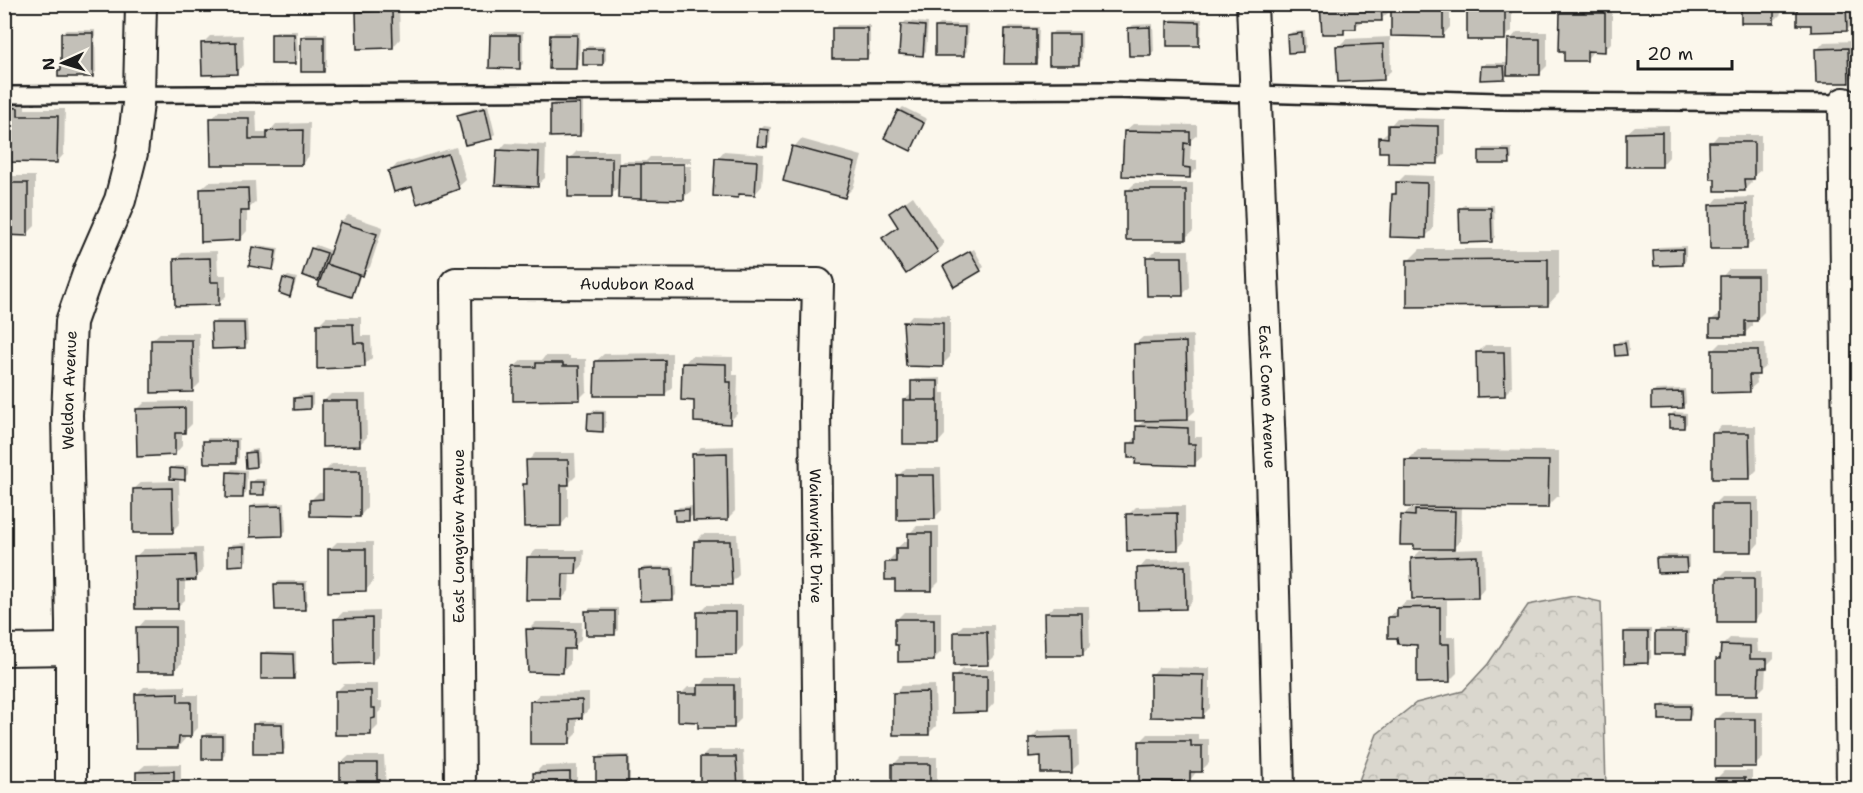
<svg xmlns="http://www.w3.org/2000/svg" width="1863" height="793" viewBox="0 0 1863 793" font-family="'Shantell Sans',sans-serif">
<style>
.forest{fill:url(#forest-crowns);stroke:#7b7a75;stroke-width:1.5}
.shadow{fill:#0003}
.building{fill:#c3c0b8;stroke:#1c1c1c;stroke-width:1.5}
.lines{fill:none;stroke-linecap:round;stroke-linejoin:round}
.lane-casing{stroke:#1c1c1c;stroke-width:20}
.street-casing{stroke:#1c1c1c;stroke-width:34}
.lane{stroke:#fbf7ec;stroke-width:15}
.street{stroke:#fbf7ec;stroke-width:30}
.labels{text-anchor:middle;stroke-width:5;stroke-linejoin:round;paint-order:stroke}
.street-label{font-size:16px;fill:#1c1c1c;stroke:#fbf7ec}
</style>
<defs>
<pattern id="forest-crowns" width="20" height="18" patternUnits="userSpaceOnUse" patternTransform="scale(1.5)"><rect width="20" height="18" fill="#dad7ce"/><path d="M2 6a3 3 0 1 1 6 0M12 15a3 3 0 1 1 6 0" fill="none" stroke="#bab8b0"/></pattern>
</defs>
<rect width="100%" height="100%" fill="#fbf7ec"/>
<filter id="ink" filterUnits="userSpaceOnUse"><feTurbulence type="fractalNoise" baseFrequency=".0167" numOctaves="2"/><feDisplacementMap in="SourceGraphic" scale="12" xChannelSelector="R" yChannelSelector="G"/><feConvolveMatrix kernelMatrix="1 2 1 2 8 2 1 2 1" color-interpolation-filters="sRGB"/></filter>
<g filter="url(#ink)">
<path class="forest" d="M1574,596L1601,602L1606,788H1356L1377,734L1416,703L1463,691L1488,664L1528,605Z"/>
<path class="shadow" d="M399,4L400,39L393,47L358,13L366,5Z
M1321,4H1388L1389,12L1381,19L1363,20L1355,27H1348L1343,33Z
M1392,4H1450V27L1443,35Z
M1469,4H1512V31L1504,38Z
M1742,4H1781V14L1773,22Z
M1798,4H1854V22L1847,30L1813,24Z
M1569,6H1612V42L1604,50H1594L1586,60L1566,49L1561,14Z
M1172,19H1202L1201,41L1198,44L1169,22Z
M906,21L928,23L926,51L923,54L902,25Z
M940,24H968L967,51L964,54L936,27Z
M1153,24L1154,51L1150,54L1130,28L1133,25Z
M837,25H870V54L867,58L834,29Z
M1010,26L1039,27L1038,59L1035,63L1006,29Z
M66,30H95L96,72L92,75L59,70L62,67V33Z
M276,31H297L298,59L294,63L272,35Z
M1054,31H1082V60L1079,63L1051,34Z
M1305,31L1306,47L1302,51L1289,35L1292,32Z
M495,32H523V64L519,67L491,35Z
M555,32H580L579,64L576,67L552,35Z
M1517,32H1547V66L1539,74H1508L1504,78L1482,67L1486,63H1509L1510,40Z
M306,34H327V66L324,70L302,37Z
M243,35L244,65L236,72L202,44L210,36Z
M1390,37L1391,71L1383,78L1338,47L1346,39Z
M1855,41L1856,74L1848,81L1817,50L1824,42Z
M588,46H606V60L603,63L585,50Z
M4,100L25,101V109H65L64,154L57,162L4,160Z
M583,101V131L580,135L551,105L555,102Z
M488,105L495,134L491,137L459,115L462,112Z
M903,107L927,119L911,149L899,111Z
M219,111H256L257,132H269L276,124L310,123L309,156L302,164H212V119Z
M1397,118L1445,119V154L1437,162L1390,151L1380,138L1390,130V126Z
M1133,124L1197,125V135L1191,140L1190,160H1197V169L1189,176L1125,131Z
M1669,125V157L1662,165L1627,133L1635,126Z
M764,126L771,127L770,142L766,145L760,130Z
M1718,135H1761V170L1751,178L1752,182L1744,190L1716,177L1711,143Z
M801,139L862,156L853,188L845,196L794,147Z
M506,143L546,145L545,178L537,185L499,151Z
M456,147L466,180L458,187L413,185L390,172L397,164Z
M1484,148H1512V159L1509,163L1481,152Z
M577,151H619V166L624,161H646L650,157H691V163L648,162V165L691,166V191L683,198L620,186L611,195L570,158Z
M724,151L764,154L762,186L755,194L741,193L738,196L717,159Z
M1405,175L1434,176L1433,229L1426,236L1393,194L1397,190V183Z
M4,176H35V226L27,234H4Z
M255,181L256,202L247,210V231L240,239L201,189L209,182Z
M1135,183H1193V231L1185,238L1127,191Z
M913,196L944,243L937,251L884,238L899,225L890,213Z
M1754,197V240L1746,247L1711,206L1718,198Z
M1464,205H1494L1495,237L1491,241L1461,209Z
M348,215L383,227L370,267L363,274H361L355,291L351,295L324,272L317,279L312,249L316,245L332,251L341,223Z
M257,245L279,248L276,265L273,268L254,248Z
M4,246H11V296L4,303Z
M1686,246V260L1683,264L1655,251L1658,247Z
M974,249L984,267L980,270L945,267Z
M1420,249H1559V293L1548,305L1409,260Z
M1156,250H1189L1190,287L1182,295L1148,258Z
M217,251L218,275H226V296L219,303L176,259L183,252Z
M1729,269H1764V312L1756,320H1752V326L1744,334L1711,320L1721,313L1722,277Z
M288,276L297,278L293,291L290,295L284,279Z
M912,315L950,316V357L942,365L905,323Z
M326,317H361V336H371L372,358L364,365L318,325Z
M216,320H247L248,343L244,347L213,324Z
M160,333H199L200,383L192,391L152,340Z
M1193,335L1195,411L1185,420L1195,421V437H1202V457L1194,464L1137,457L1130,444L1137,436L1138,427L1145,419L1135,344L1143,337Z
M1628,340L1629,350L1626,354L1615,345L1619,341Z
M1721,343H1765L1766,366L1756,374L1757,383L1749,390L1713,351Z
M1485,345H1511L1512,387L1504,395L1477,353Z
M672,353V387L664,395L596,361L604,354Z
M545,356H570V359H586L587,391L579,399L514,367L522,360H542Z
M691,356L733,357V375H738L737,414L729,422L696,399L684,364Z
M941,378V393H945V435L938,443L904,401L912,393V382L916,379Z
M1685,389L1686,403L1682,407L1653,393L1656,390Z
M313,394V404L310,407L295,398L299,395Z
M331,394H366L367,437L359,445L323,402Z
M192,401V424L185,431L182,432V446L175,454L137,410L145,402Z
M593,410L606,411V427L602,430L590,414Z
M1674,412L1687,413V423L1684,427L1670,416Z
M1721,426H1756L1757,470L1749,478L1714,434Z
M208,438H239V458L236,461L205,442Z
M734,446L735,511L727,519L694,514L688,519L675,510L679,507L694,506V454L701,447Z
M258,449L259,462L255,465L247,453L250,450Z
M1418,450L1559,451V495L1548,506H1462L1461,540L1451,550L1484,549L1485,588L1478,596L1413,558L1420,551L1438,550V548L1402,516L1410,509H1419L1422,505L1407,461Z
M535,453H575L576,476L568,484V517L561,525L525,484L528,481V461Z
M332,464H367V508L360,516L311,500L319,492H325L324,472Z
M175,466H188V474L184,478L172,469Z
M906,468H941L942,510L934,518L898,476Z
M232,469L247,470L246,493L242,497L228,473Z
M255,479H267V490L264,494L252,483Z
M179,481L180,523L172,531L134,489L142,482Z
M1721,497H1759V543L1752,551L1713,505Z
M285,503L286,531L282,534L251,507L255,504Z
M1185,506V541L1178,548L1128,515L1136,507Z
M917,526H939V582L931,590L896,578L886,563L894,555H897V548L905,541H909V534Z
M703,534H737L739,575L731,583L695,542Z
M337,542H373V582L366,590L329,550Z
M247,543V560L243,564L229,547L233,544Z
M202,548L203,571L195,578L185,579V600L177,607L136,556L144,549Z
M536,550H584L583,565L576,572L570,573L569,591L562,599L528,557Z
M1661,555H1689V567L1686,571L1658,559Z
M1192,559L1193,600L1186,608L1139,569L1146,561Z
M675,566L676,595L672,599L641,570L644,567Z
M1726,571H1761V613L1754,620L1718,579Z
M279,581H307V605L304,608L275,585Z
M1447,600V637H1456L1457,673L1449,681L1418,644L1389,617L1406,601Z
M706,605H743V646L736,654L698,613Z
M1054,606H1089L1090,647L1082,654L1046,613Z
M590,608H618V630L615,633L587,612Z
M379,611V654L372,662L336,619L343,612Z
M904,612H941V652L933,660L896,620Z
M145,620H182V663L174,670L138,628Z
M536,622H582L581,639L574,647H570V664L563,671L528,630Z
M963,625H994L995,656L987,664L956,632Z
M1629,629H1651V658L1647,662L1625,632Z
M1660,629H1689V649L1686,652L1656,633Z
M1730,638L1757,639L1758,652H1774V658L1766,666L1765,686L1758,693L1717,660L1722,655V646Z
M266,651H296V674L293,677L263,654Z
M1159,667L1210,668V708L1202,716L1152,675Z
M962,669H994V703L987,711L954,677Z
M707,678H741V719L733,727L700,720L680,695L688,687H700Z
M344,684H378V701H382V709L378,713V726L371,733L336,692Z
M935,685L936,726L929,733L895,693L902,686Z
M185,686V695H198V728L191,735H185V739L178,747L137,694L144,687Z
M589,693V709L582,717H577V734L569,742L532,701L540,694Z
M1664,703H1692V715L1689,719L1660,707Z
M1724,712H1763V758L1755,765L1716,720Z
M258,721H285V749L282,753L255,725Z
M1078,730L1079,764L1071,771L1043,755L1030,739L1038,731Z
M207,733H225V754L221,758L204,737Z
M1148,734H1198V739H1209V763L1201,771H1197L1190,780L1141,741Z
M709,750H743L745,788H702V757Z
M601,755H630V782L627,785L598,759Z
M349,756H384L386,788H341V763Z
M901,757H937V788H893V765Z
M181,764V788H137V772L145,765Z
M577,765V788H535V773L542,766Z
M1724,771H1752V786L1765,787V788H1717V778Z
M240,786V788H207L209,787Z"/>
<path class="building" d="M1320,4H1381L1382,21H1356V29H1344V34H1322Z
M1391,4H1443V37L1391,36Z
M1467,4H1505V40H1467Z
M1741,4H1774V23H1741Z
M1797,4H1846L1847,31L1811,32V25H1797Z
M392,11L393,48L357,49L356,12Z
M1560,13H1605V52L1587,51V61H1564V51H1559Z
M1167,21L1199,22V46H1167Z
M901,24L925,26L923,56L899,54Z
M935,27H965L964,56H935Z
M1150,27L1151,56H1129L1128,28Z
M832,28H867V59H832Z
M1005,29H1036V64H1004Z
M61,33H93V77H58V70H61Z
M1302,33L1303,52L1288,53L1287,35Z
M271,34H294L295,64H271Z
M1049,34H1079V65H1049Z
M490,35H520V69L489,68Z
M550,35H577L576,69H549Z
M301,37H324V72H301Z
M1508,39H1540V75H1507Z
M236,42L237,74L202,75L201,43Z
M1383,44L1384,80L1338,82L1336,46Z
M1848,48L1849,83H1816L1815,49Z
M583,49H603V65H583Z
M1481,66H1504L1505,79L1480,80Z
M580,104V136L550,137V105Z
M4,107L18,108V116H58L57,163L4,162Z
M485,108L492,139L465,145L457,115Z
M898,110L924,123L911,151L884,138Z
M210,118H249V139H267V131L303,130L302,165H211Z
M1388,125L1438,126V164L1388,163V152H1379V137L1388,138Z
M759,129L768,130L767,147L757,146Z
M1124,131L1190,132V144L1184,143L1183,167L1190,168V178L1122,176Z
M1662,132V167H1626V133Z
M1709,142H1754V179H1744L1745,191H1715V179H1710Z
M792,146L855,163L845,198L783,181Z
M497,150L539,152L538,187L495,185Z
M1479,151H1509L1510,164H1479Z
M448,154L459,189L417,204L412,187L394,192L388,171Z
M568,158H612V197H568Z
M715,158L757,161L755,195L739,194L738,198L713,196Z
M619,164H641V199L618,198Z
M641,164H684V200L641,199Z
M1396,182L1427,183L1426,238L1390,237L1392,194H1396Z
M4,183H28V236L4,235Z
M248,188L249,211H240V240L201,242L200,189Z
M1126,190H1186V240H1126Z
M905,202L938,252L906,274L882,238L898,227L889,213Z
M1747,204V249H1710L1709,205Z
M1459,208H1491L1492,242L1460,243Z
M340,222L377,234L363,276L326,264Z
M252,247L276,251L273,270L249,266Z
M311,248L327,253L318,281L302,275Z
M1683,249V265L1654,266L1653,250Z
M970,251L981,271L954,287L943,266Z
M1146,257H1182L1183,296H1147Z
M210,258L211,282H219V305L175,306L174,259Z
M1548,259V306L1407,307V260Z
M326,264L359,275L352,297L318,286Z
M1720,276H1757V321H1745V336H1710V320H1720Z
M283,278L294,281L290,297L279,293Z
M903,322L943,323V367L906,366Z
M211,323H244L245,348L212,349Z
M317,324H353L354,343H364L365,367L317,369Z
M151,340H192L193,392L151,393Z
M1186,342L1188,420L1135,421L1134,344Z
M1625,343L1627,355L1615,356L1614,344Z
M1712,350H1758L1759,375H1749L1750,392L1712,393Z
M1476,352H1504L1505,396L1477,397Z
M665,360V396H594L595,361Z
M536,363H563V366H579L580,400L513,401V367H536Z
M682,363L726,364V382H731L730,424L694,422V401L681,400Z
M911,381H938V400H911Z
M1682,392L1683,408L1651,409V393Z
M310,397V409L294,410V398Z
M903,400H938V444H903Z
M322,401H359L360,446L322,447Z
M185,408V433H175V455L137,457L136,409Z
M588,413H603V432L587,431Z
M1669,415L1684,416V428H1669Z
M1136,426L1188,428V444H1195V466L1135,464L1136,458H1128V443H1136Z
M1712,433H1749L1750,479H1712Z
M203,441H236V463H204Z
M255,452L256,467L246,468L245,453Z
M727,453L728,520L693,521L692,454Z
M526,460H568L569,485H561V526L524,527L523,484H527Z
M1405,460L1549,461L1548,508L1405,507Z
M170,468L185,469V480L170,479Z
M323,471H360V517L310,516V500L323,499Z
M227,472L244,473L243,498H226Z
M897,475H934L935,519L897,520Z
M250,482H264V495H250Z
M172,488L173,533H133V489Z
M1712,504H1752V552H1712Z
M282,506L283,536L250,537V507Z
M689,509V521H675L674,510Z
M1415,510L1455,511L1454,549H1414V545H1400L1401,515L1415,516Z
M1177,513L1178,550L1127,551L1126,514Z
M908,533H932V591H895V580H885V562H896V548H908Z
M694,541H730L732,585H693Z
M244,546V565L228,566V547Z
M328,549H366V591L328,592Z
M195,555L196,580L178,581V609H135L134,556Z
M1477,556L1478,598L1412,599L1411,558Z
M527,557H577L576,574H563L562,600H526Z
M1656,558H1686L1687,572L1657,573Z
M1185,566L1186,609L1138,610L1137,568Z
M653,569H672L673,600L640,601L639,570Z
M1717,578H1754V622H1717Z
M274,584H304L305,610H275Z
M1440,607V644H1449L1450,682L1417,683V645L1398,644L1397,638H1388V617H1397V608Z
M585,611H615V635H586Z
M697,612H736V655L697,656Z
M1044,613H1082L1083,656H1045Z
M372,618V663L335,664L334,619Z
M895,619H934V661L898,662V645H895Z
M136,627H175V672H137Z
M526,629L575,630L574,649H564L563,673L528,672Z
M954,632H987L988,665L954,666Z
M1624,632H1648V663L1624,664Z
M1655,632H1686V654H1655Z
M1721,645L1750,646V659H1767V668H1759L1758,695H1716V659H1720Z
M261,653L293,654L294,679H261Z
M1150,674L1204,675L1203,718L1150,717Z
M952,676H987V712L952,713Z
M698,685H734V728H698V722L678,721V694H698Z
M335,691H371V708H375V718L371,719V735H335Z
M928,692L929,735H893V693Z
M178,693V702H191V737H179L178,748H136L135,694Z
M582,700V718L570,719V744H530V701Z
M1659,706H1690L1689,720H1659Z
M1715,719H1756V767H1715Z
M253,724H282L283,754H253Z
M202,736H222V759H202Z
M1071,737L1072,773H1041V756L1029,757V738Z
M1139,741H1191V746H1202V772H1190V782L1139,781Z
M628,757V787H596V758Z
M700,757H736L738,788H700Z
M340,763H377V780H380L379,788H340Z
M892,764H930V788H892Z
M174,771V788H136V772Z
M570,772V788H534L533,773Z
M1715,778H1745V788H1715Z"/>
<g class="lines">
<defs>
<path id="lane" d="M4,95L1113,90L1499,101L1850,103"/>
<g id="street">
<path id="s1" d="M1252,4L1271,474L1279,788"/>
<path d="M1844,103L1852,788"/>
<path d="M4,650L71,649"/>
<path id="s2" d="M71,788V623L67,415L71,322L89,271L120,200L132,153L139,95L141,4"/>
<path id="s3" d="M460,788L456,283L818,284L815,405L819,788"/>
</g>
</defs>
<use href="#lane" class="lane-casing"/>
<use href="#street" class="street-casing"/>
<use href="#lane" class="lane"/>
<use href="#street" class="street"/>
</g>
</g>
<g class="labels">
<g class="street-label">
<text dy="6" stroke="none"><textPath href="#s3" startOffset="686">Audubon Road</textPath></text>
<text dy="6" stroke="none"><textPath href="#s2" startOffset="398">Weldon Avenue</textPath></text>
<text dy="6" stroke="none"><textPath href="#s1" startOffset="393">East Como Avenue</textPath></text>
<text transform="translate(458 536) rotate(-90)" y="6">East Longview Avenue</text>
<text dy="6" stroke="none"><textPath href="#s3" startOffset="1119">Wainwright Drive</textPath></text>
</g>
</g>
<rect width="1863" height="793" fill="none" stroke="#fbf7ec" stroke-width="24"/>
<rect x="12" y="12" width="1839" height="769" fill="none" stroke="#1c1c1c" stroke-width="2" filter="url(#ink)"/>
<g transform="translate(63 63) rotate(266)" stroke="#fbf7ec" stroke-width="4.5" paint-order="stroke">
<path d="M0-4.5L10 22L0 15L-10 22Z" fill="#1c1c1c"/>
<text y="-9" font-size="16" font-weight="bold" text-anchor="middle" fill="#1c1c1c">N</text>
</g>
<path d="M1638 60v9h94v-9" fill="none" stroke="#1c1c1c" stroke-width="3"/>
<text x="1647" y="60" font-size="18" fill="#1c1c1c" stroke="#fbf7ec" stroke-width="4.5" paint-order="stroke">20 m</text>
</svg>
